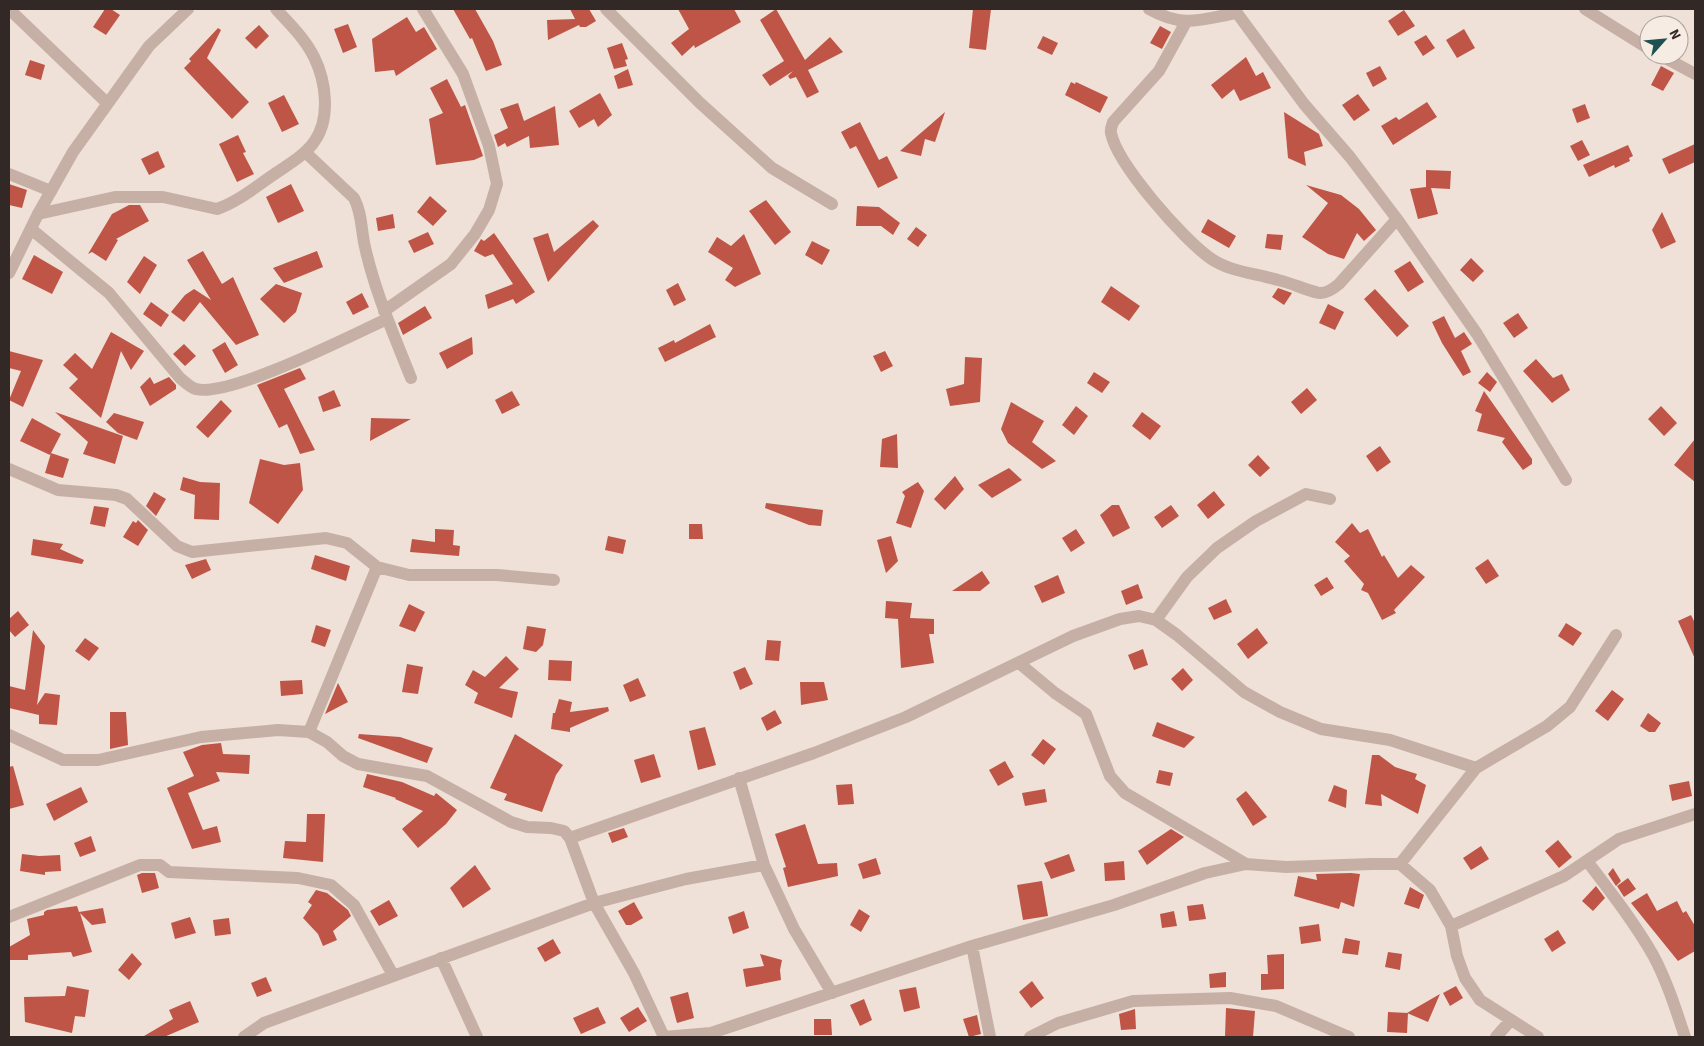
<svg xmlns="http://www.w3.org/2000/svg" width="1704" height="1046" viewBox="0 0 1704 1046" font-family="'Source Sans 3',sans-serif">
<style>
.building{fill:#bf5546}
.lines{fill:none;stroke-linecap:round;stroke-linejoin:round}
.minor{stroke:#c6b0a5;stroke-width:12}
.tertiary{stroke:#c6b0a5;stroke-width:12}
</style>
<rect width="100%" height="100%" fill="#efe1d8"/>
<path class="building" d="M105,9H111L120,15L106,35L93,27Z
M453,9H475L493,41L502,65L486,71L472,38L470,39Z
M570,9H589L596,21L586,27H580L579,25L548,40L547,20L575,19Z
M678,9H734L741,22L695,48L694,45L682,56L671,43L689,29Z
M776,9L805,60L830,37L843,52L808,70L819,92L807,98L796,77L790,79L788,76L793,71L770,86L762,75L784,61L760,20Z
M973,9H991L986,50L969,48Z
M1404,10L1415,26L1398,36L1388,21Z
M407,17L416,32L424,27L437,49L396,76L394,70L375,72L372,39Z
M348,24L357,47L343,53L334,29Z
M259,25L269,36L256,49L245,38Z
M1160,26L1171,32L1162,49L1150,43Z
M218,28L221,30L207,58L249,102L232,119L184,68L191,61L189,59Z
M1464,29L1475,48L1457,58L1446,40Z
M1426,35L1435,48L1423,56L1414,42Z
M1043,36L1058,43L1052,55L1037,48Z
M622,43L628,59L625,60L627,66L614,69L607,48Z
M1246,57L1256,76L1263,72L1271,88L1240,101L1234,89L1222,99L1211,85Z
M30,60L45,65L41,80L25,75Z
M1380,66L1387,79L1373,87L1366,73Z
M1661,66L1674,73L1663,91L1651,85Z
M628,69L633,85L618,89L614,76Z
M447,79L461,107L465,105L483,156L474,160L436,165L429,119L443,113L430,88Z
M1071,82L1075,84L1076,82L1108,97L1100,113L1065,95Z
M600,93L612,115L598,127L594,119L579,128L569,111Z
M1358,94L1370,110L1354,121L1342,105Z
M284,95L299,124L282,132L268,103Z
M1427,102L1437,117L1393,145L1381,126L1396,117L1399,120Z
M518,103L524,121L555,106L559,145L530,148L529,136L507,147L505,143L498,147L494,135L508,128L500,109Z
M1585,104L1590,118L1577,123L1572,109Z
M945,112L935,142L925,139L921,156L900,151Z
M1284,112L1319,134L1323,146L1304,152L1306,166L1288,158Z
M860,122L879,160L887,156L898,178L878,188L856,146L850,149L841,132Z
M238,135L246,152L243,153L254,174L237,182L219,144Z
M1582,140L1590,155L1578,161L1570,146Z
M1695,144V162L1669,174L1662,159Z
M1628,145L1633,156L1629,158L1630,161L1615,168L1614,165L1589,177L1583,165Z
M158,151L165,167L149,175L141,159Z
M1426,170L1451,171L1450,189L1431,188L1438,214L1418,219L1410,189L1426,187Z
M9,184L27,190L22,208L9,205Z
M291,184L304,211L278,223L266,197Z
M1306,185L1341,195L1359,209L1376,230L1364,241L1357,233L1344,259L1328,254L1302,237L1328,203Z
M430,196L447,211L433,226L417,212Z
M766,200L791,232L775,245L749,211Z
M129,205H140L149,221L116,239L118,240L106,261L92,252L88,254L112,214Z
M857,206L879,207L900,223L893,235L881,226H856Z
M1662,212L1676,242L1661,249L1652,230Z
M393,214L395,228L378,231L376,218Z
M1208,219L1236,236L1229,248L1201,232Z
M593,220L599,226L548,282L533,238L548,233L554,252Z
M916,227L927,235L918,247L907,239Z
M428,232L434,244L414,253L408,241Z
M494,233L535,292L516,304L513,299L488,309L485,295L513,284L493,254L485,257L474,251L481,239L484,241Z
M744,234L761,274L735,287L725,280L733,268L708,252L717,237L731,246Z
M1267,234L1283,235L1281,250L1265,248Z
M812,241L830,250L822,265L805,255Z
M203,251L222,284L233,277L259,335L236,345L200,302L184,322L171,312L185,295L194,289L211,300L187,260Z
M317,251L323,267L284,283L273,268Z
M34,255L63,272L52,294L22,279Z
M144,256L157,265L140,294L127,282Z
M1471,258L1484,271L1473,282L1460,270Z
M1410,261L1424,282L1408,292L1394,271Z
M678,283L686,300L674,306L666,290Z
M276,284L302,293L296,312L284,323L260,299Z
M1111,286L1140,306L1129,321L1101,302Z
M1278,288L1292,293L1284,305L1272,297Z
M1375,289L1409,326L1397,337L1364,299Z
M362,293L369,307L353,315L346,302Z
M151,302L169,315L161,327L143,314Z
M1328,304L1344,312L1335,330L1319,323Z
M425,306L432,318L403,335L398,323Z
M1518,313L1528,328L1514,338L1503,323Z
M1444,316L1455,338L1464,332L1472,344L1461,351L1471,372L1463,376L1442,343L1432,322Z
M710,324L716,337L665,362L658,348L674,340L675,343Z
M111,332L144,351L131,370L121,351L101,418L69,388L78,379L63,365L75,353L92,369Z
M472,337L473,354L447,369L439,353Z
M225,342L238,365L225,373L212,350Z
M184,344L196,356L185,366L173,354Z
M9,351L43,360L23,407L9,400L21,371L9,368Z
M885,351L893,366L881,372L873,356Z
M965,357L982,358L980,402L950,406L946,389L964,384Z
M1536,359L1553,378L1562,374L1570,390L1552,403L1523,371Z
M300,368L306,379L284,389L315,450L300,454L287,424L279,428L257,385Z
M1094,372L1110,382L1102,393L1087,383Z
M1487,372L1497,382L1490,392L1478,383Z
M150,377L154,384L169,377L176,385V389L150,406L140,387Z
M1307,388L1317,400L1301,414L1291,402Z
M334,390L341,406L323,412L318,397Z
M512,391L520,405L502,414L495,400Z
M1484,391L1532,459V464L1523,470L1502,442L1505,438L1477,431L1482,414L1475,411Z
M221,400L232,411L208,438L196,427Z
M1011,402L1044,421L1032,442L1056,461L1042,469L1008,443L1001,429Z
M1076,406L1088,416L1074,435L1062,425Z
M1661,406L1677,423L1664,436L1648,419Z
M55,412L123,436L115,464L83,454L88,442Z
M1142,412L1161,426L1150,440L1132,426Z
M114,413L144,422L137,440L118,433L106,422Z
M32,418L61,434L50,455L20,441Z
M371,418L411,419L370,441Z
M897,434L898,468L880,467L882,439Z
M1695,439V482L1674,465Z
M1380,446L1391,462L1377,472L1366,456Z
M51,453L69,459L63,478L45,473Z
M1258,455L1270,468L1260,477L1248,465Z
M260,459L284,465L300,463L303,490L278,524L249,503Z
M1009,468L1022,480L992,498L978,485Z
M955,476L964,489L945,510L934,499Z
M183,477L200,482L220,483L219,520L194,519L195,495L180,490Z
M918,482L924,491L911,528L896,523L905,496L902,492Z
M1214,491L1225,505L1208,519L1197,505Z
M154,492L166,499L156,516L146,506Z
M766,503L823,510L821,526L809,525L765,508Z
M1112,505H1119L1130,528L1113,537L1100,515Z
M1171,505L1179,516L1162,528L1154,517Z
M94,506L109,508L105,527L90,524Z
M138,520L148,530L138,546L123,537L133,521L136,523Z
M1352,523L1360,533L1368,529L1382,557L1384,555L1398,578L1411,565L1425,577L1394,610L1396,613L1382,620L1368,593L1361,590L1364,584L1344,561L1350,556L1335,542Z
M689,524H702L703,539H689Z
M435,529L454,530L453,545L460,546L459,556L410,552L412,539L435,542Z
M1076,529L1085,543L1071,552L1062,538Z
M608,536L626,540L623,554L605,550Z
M891,536L898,561L886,573L877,540Z
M33,539L63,544L60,549L84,560L82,564L31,555Z
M315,555L350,566L346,581L311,569Z
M206,559L211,570L192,579L185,565Z
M1488,559L1499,576L1486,584L1475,568Z
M982,571L990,583L980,591H952Z
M1058,575L1065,593L1042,603L1034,586Z
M1327,577L1334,588L1321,596L1314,585Z
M1138,584L1143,598L1126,605L1121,591Z
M1226,599L1232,612L1214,620L1208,608Z
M886,601L912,603L910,618L934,619V634H929L934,663L901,668L898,619L885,618Z
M409,604L425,612L415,632L399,626Z
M18,611L29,625L15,637L9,630V619Z
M1691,615L1695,623V659L1678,621Z
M1566,623L1582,633L1573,646L1558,636Z
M316,625L331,630L325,647L311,642Z
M527,626L546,629L543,645L536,652L523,649Z
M1257,628L1268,643L1248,659L1237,644Z
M33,630L45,646L37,705L45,693L60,695L57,725L39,724V715L9,708V686L25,690Z
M85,638L99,648L89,661L75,651Z
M767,640L781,641L779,661L765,660Z
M1143,649L1148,665L1134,670L1128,655Z
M506,656L519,669L499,688L518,692L512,718L474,703L478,693L465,685L473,670L485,677Z
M549,660L572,661L571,681L548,680Z
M407,664L423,667L418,694L402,692Z
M745,667L753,684L740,690L733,672Z
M1183,668L1193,680L1182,691L1171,679Z
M638,678L646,696L630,702L623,685Z
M302,680L303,694L281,696L280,681Z
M800,682H824L828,700L801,705Z
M338,683L348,702L325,714Z
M1612,690L1624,699L1608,721L1595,711Z
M559,699L572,702L570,712L608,707L609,711L570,728V732L551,729L553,713H555Z
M775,710L782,723L767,731L761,718Z
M110,712H126L128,745L110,749Z
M1648,713L1661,723L1655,732H1649L1640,726Z
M1157,722L1195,737L1184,748L1152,736Z
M705,727L716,765L698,770L689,731Z
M359,734L400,737L433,748L427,763L358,738Z
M515,734L563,765L556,775L542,812L504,800L507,794L490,788Z
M1043,739L1056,749L1044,765L1031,755Z
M221,743L223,754L250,755L249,774L216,772L220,781L188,793L203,830L217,826L221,842L192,849L167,788L194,776L183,752L202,745Z
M654,754L661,777L641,783L634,760Z
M1372,755H1379L1395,767L1417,774L1415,779L1426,785L1418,814L1381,794L1382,806L1365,804Z
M1005,761L1014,777L998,786L989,770Z
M13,766L24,805L9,809V767Z
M1159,770L1173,773L1170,786L1156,783Z
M367,774L402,782L434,796L436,793L457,810L446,824L418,848L402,829L423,811L395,799L396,798L363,787Z
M1689,781L1692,796L1672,801L1669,785Z
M852,784L854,804L838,805L836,785Z
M1334,785L1347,790L1346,808L1328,801Z
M81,787L88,802L54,821L46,804Z
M1045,789L1047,802L1025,806L1022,793Z
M1246,791L1267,817L1253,826L1236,799Z
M307,814H325L323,862L283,858L285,841L306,842Z
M805,824L818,864L837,863L838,876L788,887L783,868L786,867L775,834Z
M624,828L628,837L612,843L608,833Z
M1171,829L1184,837L1147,865L1138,851Z
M91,836L96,851L80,857L74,843Z
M1558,840L1572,857L1559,868L1545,851Z
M1481,846L1489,859L1471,870L1463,858Z
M22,854L39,856L60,855L61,871L45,872V875L20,871Z
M1069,854L1075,871L1051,879L1044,863Z
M876,858L881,874L863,879L858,864Z
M1124,861L1125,880L1105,881L1104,863Z
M475,865L491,889L463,908L450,888Z
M1613,868L1621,881L1616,886L1608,874Z
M142,873H155L159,888L142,893L137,875Z
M1351,873L1360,874L1354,907L1341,902L1339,909L1294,896L1298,876L1317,880L1316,874Z
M1628,878L1636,889L1624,897L1617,886Z
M1042,881L1048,916L1023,920L1017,885Z
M1596,886L1605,898L1593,911L1582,901Z
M1410,887L1424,895L1419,909L1404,904Z
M316,890L327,893L348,910L351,916L333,931L337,940L323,946L318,934L303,918L312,905L308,902Z
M1647,893L1657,911L1677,901L1683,913L1686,911L1695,926V951L1678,961L1631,903Z
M389,900L398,916L379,926L370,911Z
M634,902L643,918L631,925H626L618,911Z
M1203,904L1206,919L1189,921L1187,906Z
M77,906L79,912L103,908L106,923L92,925L80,913L92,952L73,957L71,952L28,955V960H9V947L30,935L27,919L44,915V912L47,910Z
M859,909L870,916L861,932L850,925Z
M744,911L749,928L733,934L728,917Z
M1174,911L1177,926L1162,928L1160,914Z
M190,917L196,933L175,939L171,923Z
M229,918L231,934L215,936L213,920Z
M1319,924L1321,941L1301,944L1299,927Z
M1558,930L1566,943L1552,952L1544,939Z
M1345,938L1360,941L1358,955L1342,953Z
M553,939L561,953L545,962L537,948Z
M1388,952L1402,954L1400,970L1385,967Z
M132,953L142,964L129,980L118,970Z
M760,954L782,960L780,970L781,980L746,987L743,969L764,966Z
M1284,954V989L1261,990V974H1268L1267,955Z
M1226,972V987L1210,988L1209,974Z
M266,977L272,991L257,997L251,983Z
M1032,981L1044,998L1031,1008L1019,992Z
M67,986L89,990L85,1017L75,1016L72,1033L25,1022L24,997L65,996Z
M1456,986L1463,998L1450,1006L1443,993Z
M916,987L920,1008L904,1012L899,990Z
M688,992L694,1018L677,1023L670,997Z
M1440,994L1428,1022L1407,1013Z
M864,999L872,1020L860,1026L850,1005Z
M190,1001L199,1022L164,1037H145L144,1036L173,1019L169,1010Z
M598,1007L606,1023L581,1034L573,1018Z
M638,1007L647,1021L629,1032L620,1018Z
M1226,1008L1255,1011L1253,1037H1225Z
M1135,1009L1136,1029L1121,1030L1119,1014Z
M1388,1012L1408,1013L1407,1033L1387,1032Z
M977,1015L981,1034L969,1037L963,1019Z
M814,1019H831L832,1035H814Z"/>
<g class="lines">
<path class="minor" d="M9,9L107,103
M606,9L700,103L772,168L832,204
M1149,9C1183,28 1199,20 1236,13
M1234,9L1304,104L1350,157L1397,219L1477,334L1566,480
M1585,9L1649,49
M1186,22L1159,71L1113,122C1112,126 1110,129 1111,133C1117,164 1183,239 1210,258C1230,272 1255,273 1278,280C1292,283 1305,290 1319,293C1326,294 1333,289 1339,284L1397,219
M1660,55L1695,74
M305,152L354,198C362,213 361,230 365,247C375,292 394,335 411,378
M9,174L51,191
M38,214L115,197H163L217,209C238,202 258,185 276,173C289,164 305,155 314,142C331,119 326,81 314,57C305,39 290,24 276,9
M31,229L109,293L180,378C185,382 191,388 196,389C229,398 352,335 387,319
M384,311L451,264L475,234L489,210L497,184L489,146L463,74L423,9
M9,469L58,490L116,495L127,499L177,546L192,552L326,538L347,543L377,567L409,575H497L554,580
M1156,620L1187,577L1217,548L1256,521L1306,494L1330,499
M1019,663L1055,693L1086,714L1110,776L1125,793L1246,864
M309,732L377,567
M9,735L63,760H98L201,737L278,730L309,732L327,742L343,756L358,764L427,776L511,822L527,827L551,828L564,831L570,838L594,903L634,973L664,1037
M739,778L764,865L794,929L832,993
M570,838L814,753L906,717L1073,636L1120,619L1139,616L1156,620L1177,635L1244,692L1280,712L1321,729L1390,740L1476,768
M1587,861C1610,891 1634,922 1653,955C1667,981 1676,1010 1685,1037
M1400,864L1476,768L1547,726L1570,707L1616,635
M9,917L140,865H160L169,872L298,878L331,885L354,905L393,975
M1451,926L1564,876L1619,839L1695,814
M972,946L990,1037
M441,958L477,1037
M244,1037L264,1023L594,903L686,879L764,865
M664,1037L711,1033L972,946L1114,905L1205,873L1246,864L1286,867L1372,864H1400L1430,890L1451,926L1457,956L1465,978L1480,1000L1538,1037
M1030,1037L1058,1023L1133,1001L1230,998L1276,1006L1349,1037
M1496,1037L1510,1021"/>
<path class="tertiary" d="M9,273L38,214L73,152L149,46L188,9"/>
</g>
<rect width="1704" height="1046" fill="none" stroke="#322826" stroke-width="20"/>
<g transform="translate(1664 40) rotate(63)"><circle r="24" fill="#f7ece4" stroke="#a89e98"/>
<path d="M0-4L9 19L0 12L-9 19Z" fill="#1e514f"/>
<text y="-8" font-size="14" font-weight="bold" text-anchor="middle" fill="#322826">N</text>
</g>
</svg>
